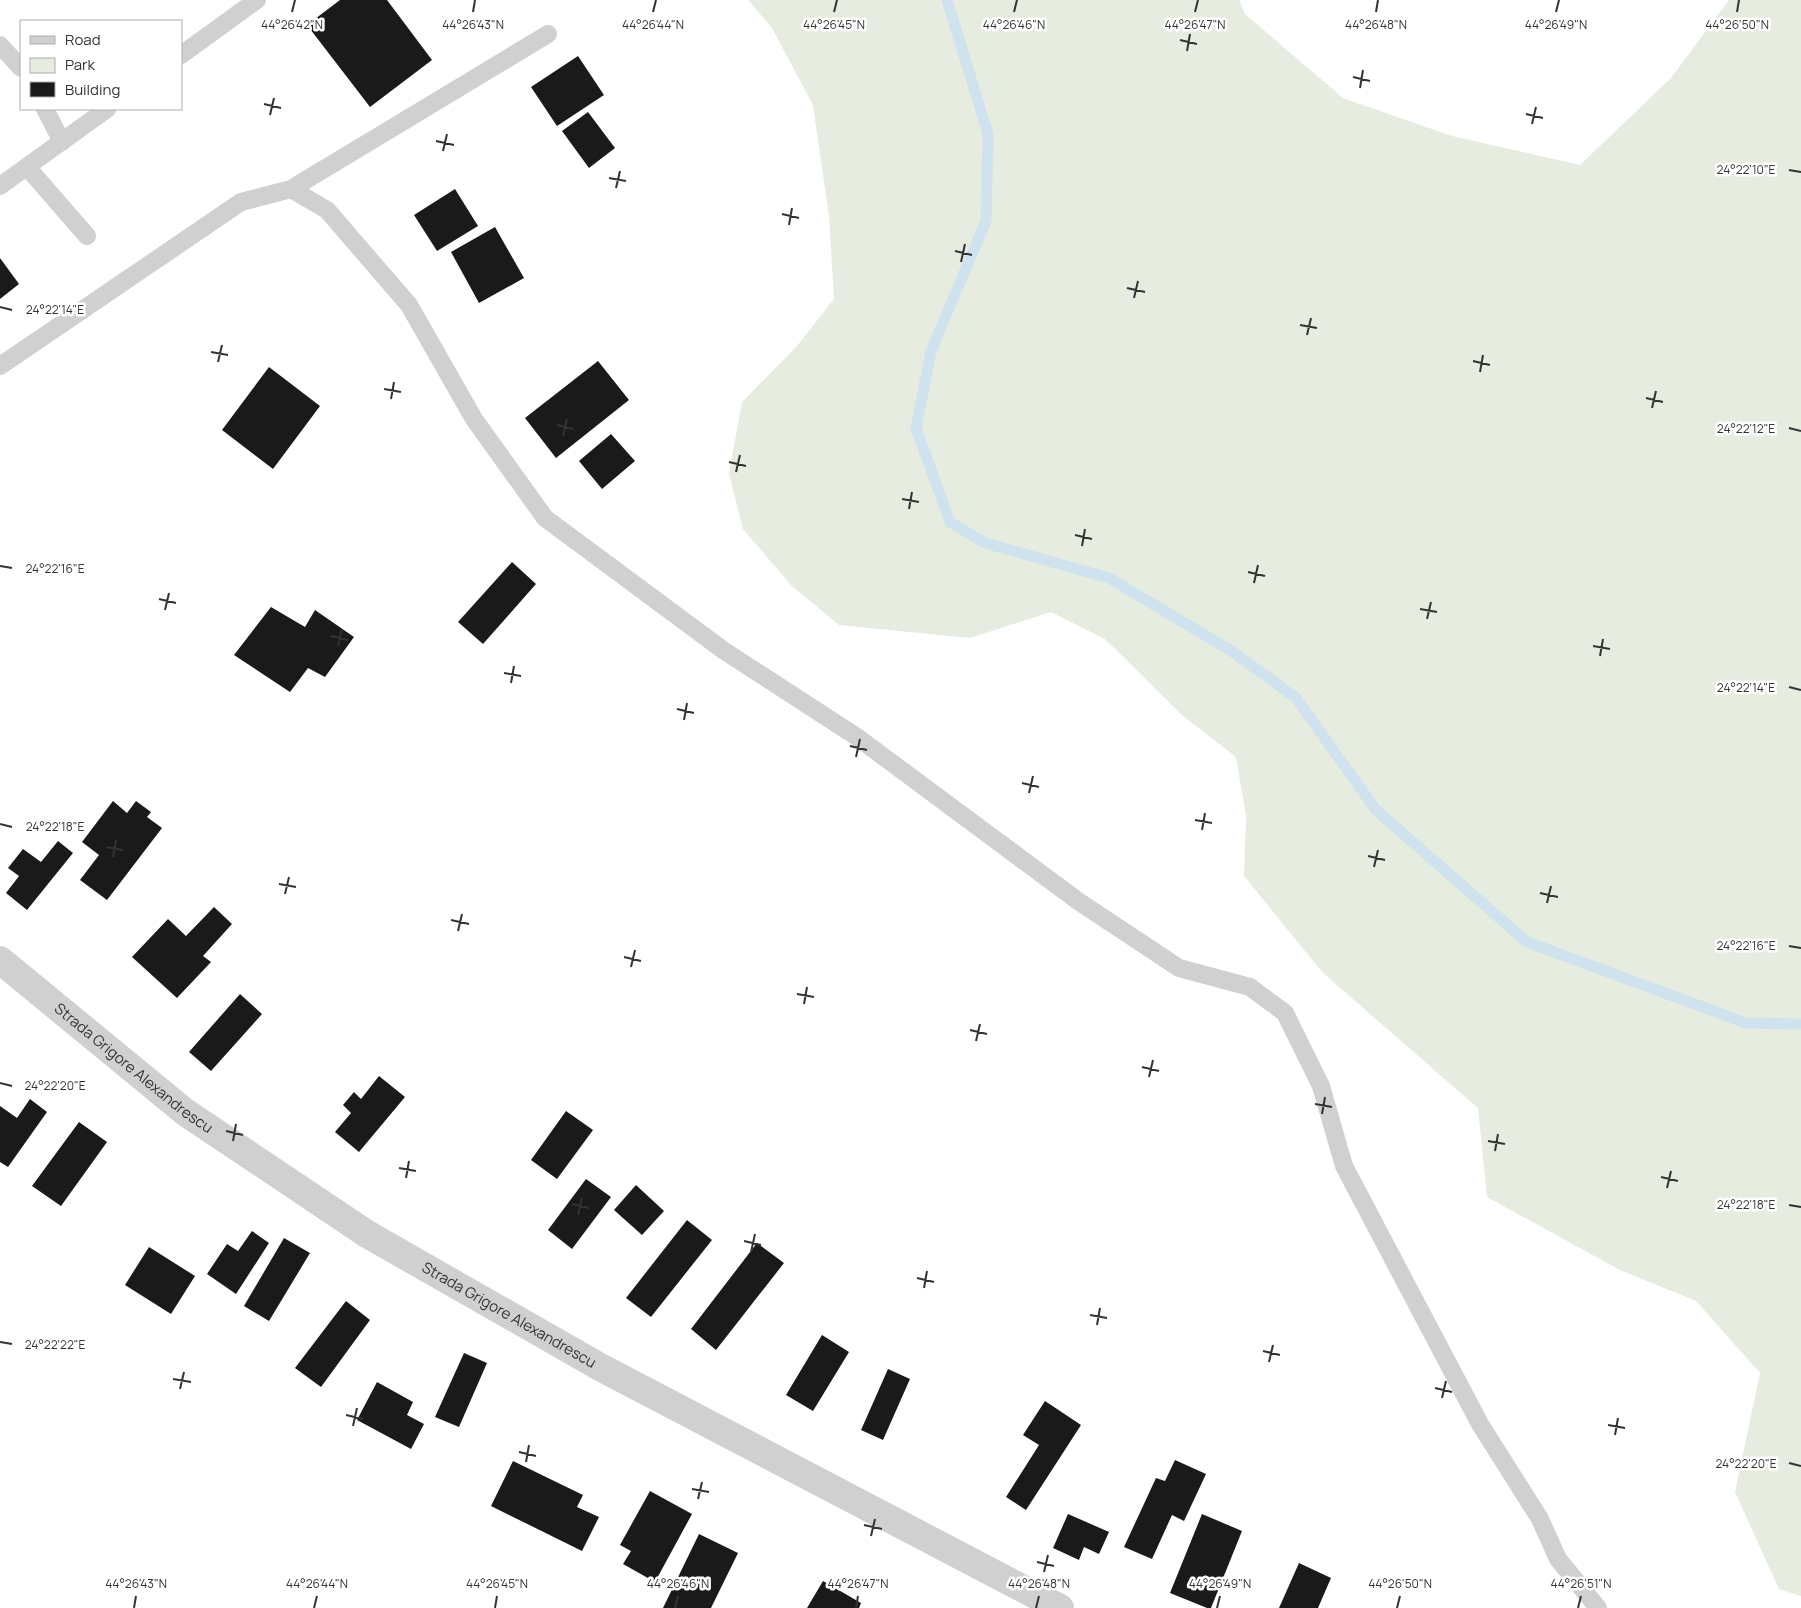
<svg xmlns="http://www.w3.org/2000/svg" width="1801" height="1608" viewBox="0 0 1801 1608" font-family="Manrope,sans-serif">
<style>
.green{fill:#e6ecdf}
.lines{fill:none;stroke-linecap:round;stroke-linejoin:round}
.stream{stroke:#cfe2ee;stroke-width:11}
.building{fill:#1a1a1a}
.lane{stroke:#d0d0d0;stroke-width:18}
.street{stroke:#d0d0d0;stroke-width:28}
.ticks{fill:none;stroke:#333;stroke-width:2}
.labels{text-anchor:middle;stroke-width:5;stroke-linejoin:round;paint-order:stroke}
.street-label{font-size:15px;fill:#333;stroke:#fff}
.ticks-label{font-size:12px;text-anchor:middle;fill:#333;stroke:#fff;stroke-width:5;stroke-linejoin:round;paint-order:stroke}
</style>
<rect width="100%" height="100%" fill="#fff"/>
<path class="green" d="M748,0H1239L1245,14L1343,98L1452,136L1580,165L1671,78L1729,0H1801V1596L1779,1589L1735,1492L1760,1373L1696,1301L1620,1270L1487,1197L1478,1108L1323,973L1244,876L1246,816L1236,757L1183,716L1105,639L1051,612L970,638L839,625L791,585L743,529L729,474L742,402L797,346L834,299L829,216L813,105L772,28Z"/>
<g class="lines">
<path class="stream" d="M947,0L988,134L986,221L931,351L916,428L950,522L985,543L1109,578L1233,652L1296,698L1376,810L1527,942L1746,1023L1801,1024"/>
</g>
<path class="building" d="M340,0H387L432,60L370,107L307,25Z
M578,56L604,95L557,126L531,87Z
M588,112L615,148L589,168L562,131Z
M455,189L478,226L437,251L414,215Z
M495,227L524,278L479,303L451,252Z
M0,258L19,284L0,299Z
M598,361L629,400L556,458L525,418Z
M269,367L320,406L273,469L222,430Z
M611,434L635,461L602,489L579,461Z
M512,562L536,584L483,644L458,622Z
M271,607L305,627L315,610L354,637L325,677L308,668L290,692L234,655Z
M113,801L127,813L136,801L151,812L147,817L162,828L107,900L80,880L99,855L82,842Z
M58,841L73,853L27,910L6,893L19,876L8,868L23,849L41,862Z
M214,907L232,924L203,956L211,962L177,998L132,957L168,919L186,936Z
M240,994L262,1014L211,1071L189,1052Z
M379,1076L405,1097L359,1152L335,1132L351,1113L343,1105L354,1092L361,1099Z
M30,1099L47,1112L8,1167L0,1162V1106L17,1118Z
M566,1111L593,1130L557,1179L531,1160Z
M79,1122L107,1142L61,1206L32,1186Z
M586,1179L611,1197L572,1249L548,1230Z
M636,1185L664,1211L642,1235L614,1210Z
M687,1220L712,1240L651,1317L626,1298Z
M252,1231L269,1243L236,1294L207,1274L227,1244L238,1251Z
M284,1238L310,1253L269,1321L244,1306Z
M757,1243L784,1263L716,1350L691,1329Z
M149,1247L195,1276L171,1314L125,1285Z
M346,1301L370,1320L321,1387L295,1368Z
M822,1335L849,1352L813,1411L786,1395Z
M464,1353L487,1363L459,1427L435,1417Z
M888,1369L910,1379L883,1440L861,1430Z
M377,1382L413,1402L407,1415L424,1424L411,1449L357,1420Z
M1045,1401L1081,1425L1026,1510L1006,1497L1039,1445L1023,1435Z
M1175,1460L1206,1474L1184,1521L1172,1515L1152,1559L1124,1547L1156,1478L1165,1481Z
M513,1461L583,1495L577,1507L599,1517L582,1551L491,1506Z
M650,1491L692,1514L655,1582L623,1564L631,1551L620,1545Z
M1068,1514L1109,1532L1099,1554L1084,1547L1079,1560L1053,1548Z
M1202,1514L1242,1531L1211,1608H1207L1170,1593Z
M699,1534L738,1553L711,1608H663Z
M1299,1563L1331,1578L1318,1608H1279Z
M823,1581L861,1603L859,1608H807Z"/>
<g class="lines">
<path class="lane" d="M0,45L21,68
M181,55L257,0
M45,109L62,142
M27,167L87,236
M0,186L107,109
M291,189L548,34
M0,366L241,202L291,189L327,210L409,305L474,419L545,518L723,650L857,737L1078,901L1179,968L1250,987L1285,1013L1321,1086L1344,1166L1480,1424L1540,1519L1558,1559L1598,1608"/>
<path class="street" id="s1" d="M0,960L185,1112L367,1234L600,1367L1060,1608"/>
</g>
<path class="ticks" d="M292,12L295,0M473,12L475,0M653,12L656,0M834,12L837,0M1014,12L1017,0M1195,12L1198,0M1376,12L1378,0M1556,12L1559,0M1737,12L1739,0M1180,40L1197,44M1187,51L1190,34M1353,77L1370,81M1360,88L1363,70M264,104L281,108M1526,114L1543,118M270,115L274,98M1532,124L1536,107M436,141L454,145M443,151L447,134M1789,170L1801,172M609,178L626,181M616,188L620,171M782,214L799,218M789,225L792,208M955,251L972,255M961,262L965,244M1127,288L1145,292M1134,298L1138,281M0,307L12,310M1300,325L1317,328M1307,335L1311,318M211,352L228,355M1473,361L1490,365M218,362L222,345M1480,372L1483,355M384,389L401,392M1646,398L1663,402M391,399L394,382M1652,408L1656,391M557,425L574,429M1789,428L1801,431M563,436L567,419M729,462L746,466M736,472L740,455M902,499L919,502M909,509L912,492M1075,535L1092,539M1082,546L1085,529M0,566L12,568M1248,572L1265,576M1254,583L1258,565M159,599L176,603M1420,609L1437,612M165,610L169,593M1427,619L1431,602M331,636L348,640M338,646L342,629M1593,646L1610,649M1600,656L1603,639M504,673L521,676M511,683L514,666M1789,687L1801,690M677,709L694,713M684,720L687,703M850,746L867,750M856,757L860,739M1022,783L1039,787M1029,793L1033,776M1195,820L1212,823M0,824L12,827M1202,830L1205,813M106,847L123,850M1368,856L1385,860M113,857L116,840M1374,867L1378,850M279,884L296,887M1540,893L1558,897M285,894L289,877M1547,903L1551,886M451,920L469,924M458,931L462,914M1789,946L1801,948M624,957L641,961M631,967L635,950M797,994L814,997M804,1004L807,987M970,1030L987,1034M976,1041L980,1024M1142,1067L1159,1071M1149,1077L1153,1060M0,1083L12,1086M1315,1104L1332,1107M1322,1114L1325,1097M226,1131L243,1135M233,1141L236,1124M1488,1141L1505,1144M1495,1151L1498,1134M399,1168L416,1171M1661,1177L1678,1181M406,1178L409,1161M1667,1188L1671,1171M572,1204L589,1208M1789,1205L1801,1207M578,1215L582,1198M744,1241L761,1245M751,1252L755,1234M917,1278L934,1282M924,1288L927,1271M1090,1315L1107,1318M1097,1325L1100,1308M0,1342L12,1344M1263,1351L1280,1355M1269,1362L1273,1345M173,1379L191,1382M1435,1388L1452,1392M180,1389L184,1372M1442,1398L1446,1381M346,1415L363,1419M1608,1425L1625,1428M353,1426L357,1408M1615,1435L1618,1418M519,1452L536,1456M526,1462L529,1445M1789,1463L1801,1466M692,1489L709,1492M698,1499L702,1482M864,1525L882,1529M871,1536L875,1519M1037,1562L1054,1566M1044,1572L1048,1555M134,1608L136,1596M314,1608L317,1596M495,1608L497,1596M675,1608L678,1596M856,1608L858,1596M1036,1608L1039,1596M1217,1608L1220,1596M1397,1608L1400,1596M1578,1608L1581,1596"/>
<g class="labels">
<g class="street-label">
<text dy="5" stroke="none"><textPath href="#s1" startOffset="172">Strada Grigore Alexandrescu</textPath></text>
<text dy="5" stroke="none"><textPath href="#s1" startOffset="622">Strada Grigore Alexandrescu</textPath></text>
</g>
</g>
<g class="ticks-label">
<text x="292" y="29">44°26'42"N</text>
<text x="473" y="29">44°26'43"N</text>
<text x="653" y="29">44°26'44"N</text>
<text x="834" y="29">44°26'45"N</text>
<text x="1014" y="29">44°26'46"N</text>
<text x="1195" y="29">44°26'47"N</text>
<text x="1376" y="29">44°26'48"N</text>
<text x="1556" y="29">44°26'49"N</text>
<text x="1737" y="29">44°26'50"N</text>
<text x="1746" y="174">24°22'10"E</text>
<text x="55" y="314">24°22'14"E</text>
<text x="1746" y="433">24°22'12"E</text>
<text x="55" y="573">24°22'16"E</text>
<text x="1746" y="692">24°22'14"E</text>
<text x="55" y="831">24°22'18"E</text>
<text x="1746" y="950">24°22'16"E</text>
<text x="55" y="1090">24°22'20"E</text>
<text x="1746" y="1209">24°22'18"E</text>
<text x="55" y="1349">24°22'22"E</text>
<text x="1746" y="1468">24°22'20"E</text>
<text x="136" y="1588">44°26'43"N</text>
<text x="317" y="1588">44°26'44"N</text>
<text x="497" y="1588">44°26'45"N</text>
<text x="678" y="1588">44°26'46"N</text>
<text x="858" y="1588">44°26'47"N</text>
<text x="1039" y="1588">44°26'48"N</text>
<text x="1220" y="1588">44°26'49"N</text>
<text x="1400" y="1588">44°26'50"N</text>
<text x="1581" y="1588">44°26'51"N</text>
</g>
<rect x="20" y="20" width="162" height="90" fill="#ffffff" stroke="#adadad"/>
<rect x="30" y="36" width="25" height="8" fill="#d0d0d0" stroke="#adadad"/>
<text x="65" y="45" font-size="15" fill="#333333">Road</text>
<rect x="30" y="58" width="25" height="15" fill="#e6ecdf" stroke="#adadad"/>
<text x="65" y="70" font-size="15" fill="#333333">Park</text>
<rect x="30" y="82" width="25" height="15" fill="#1a1a1a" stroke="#adadad"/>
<text x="65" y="95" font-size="15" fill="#333333">Building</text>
</svg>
